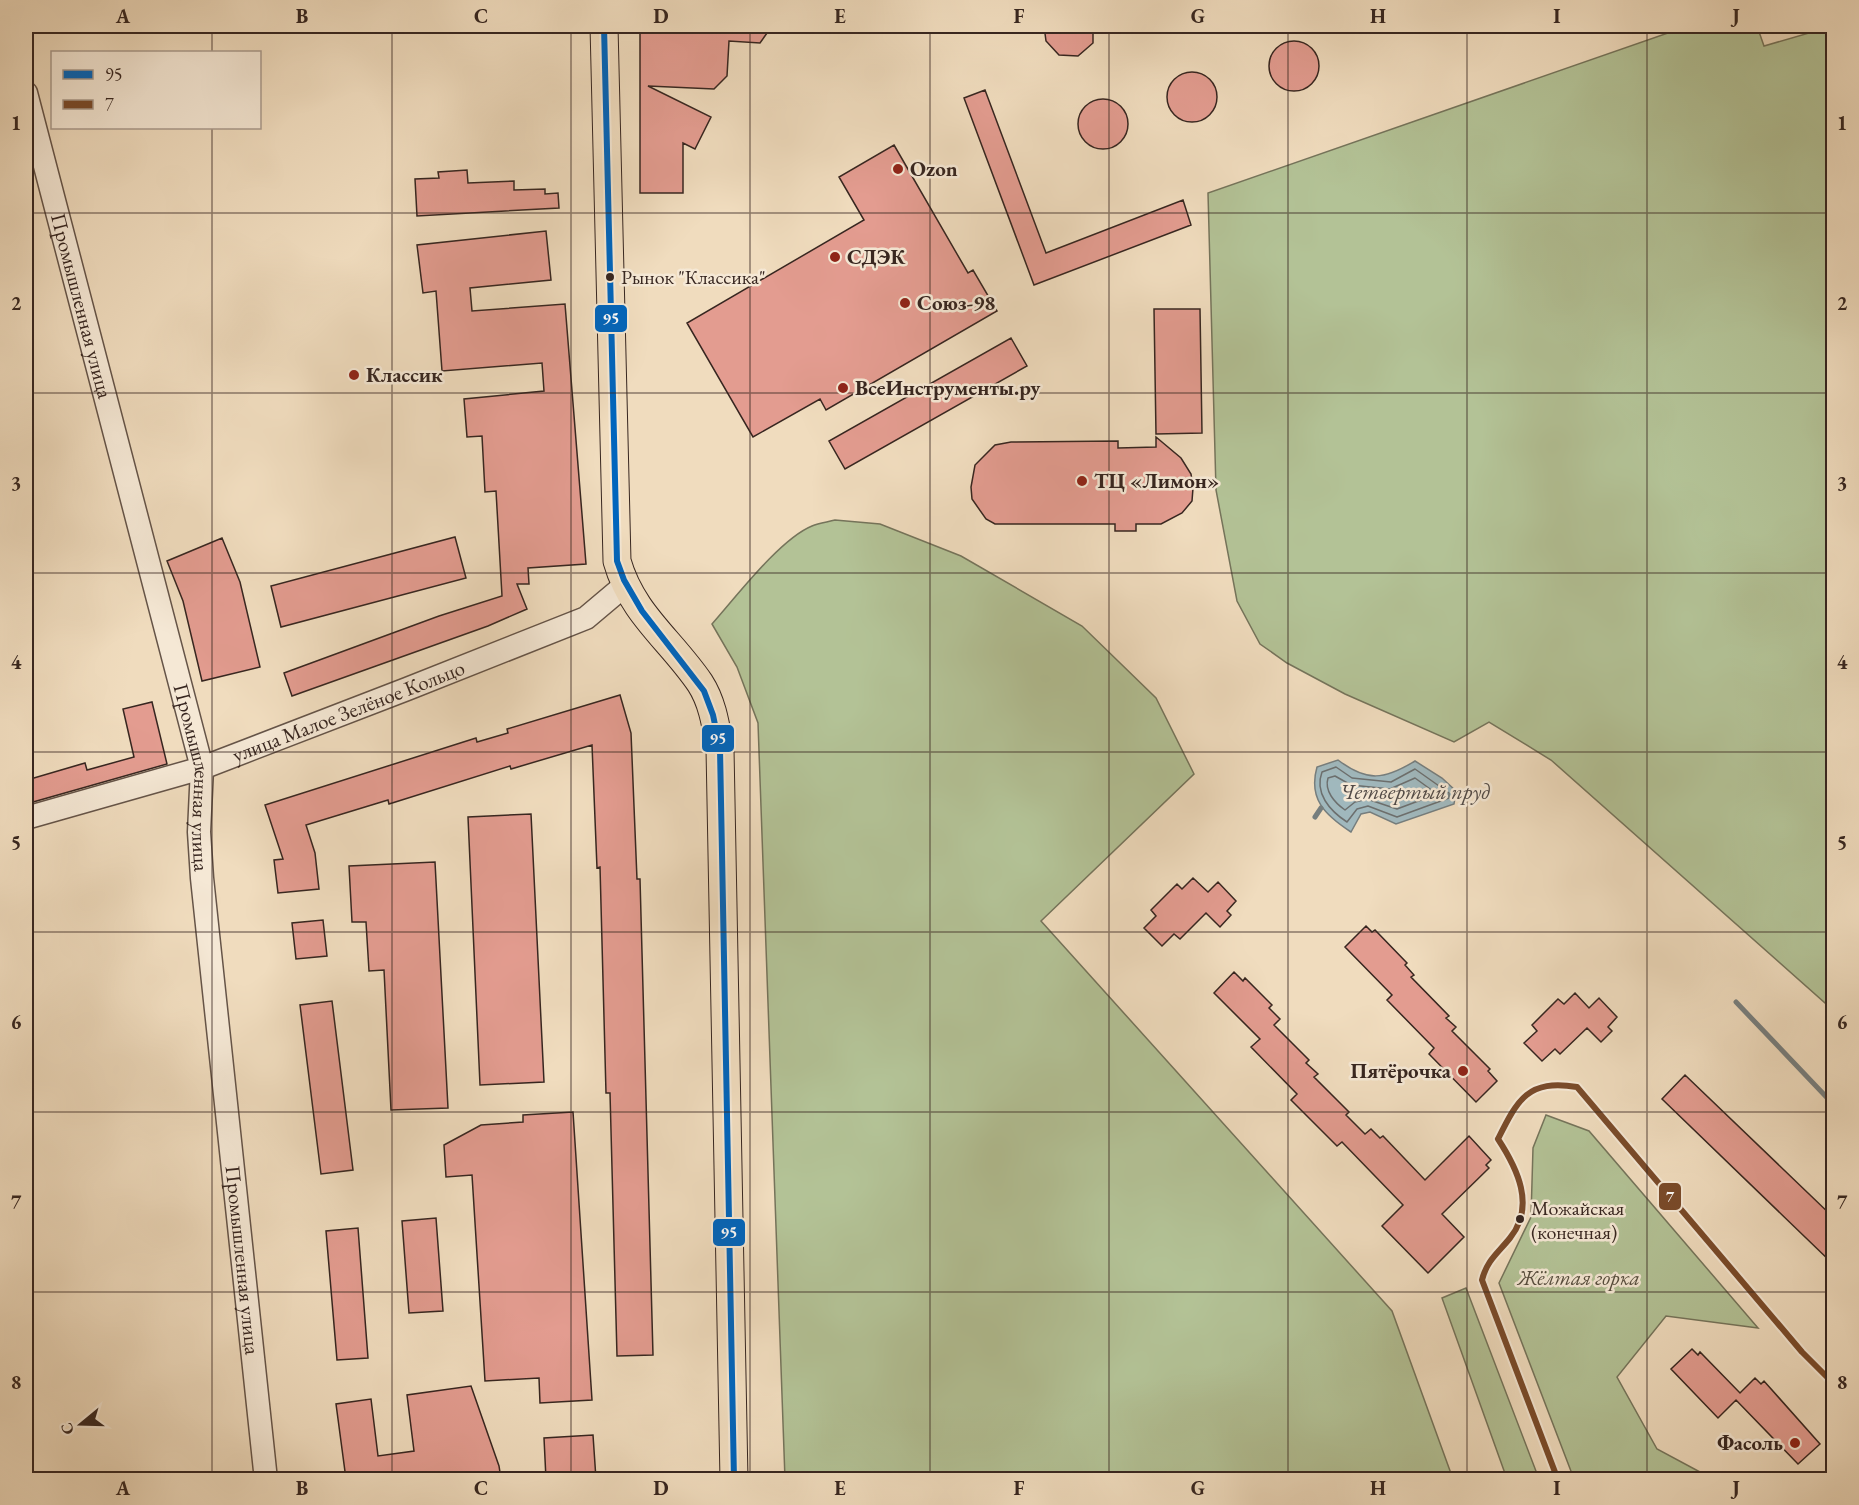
<svg xmlns="http://www.w3.org/2000/svg" width="1859" height="1505" viewBox="0 0 1859 1505" font-family="'EB Garamond',serif">
<style>
.green{fill:#b3c296;stroke:#75745b;stroke-width:1.5}
.water{fill:#a0b8bd;stroke:#767e7e;stroke-width:1.5}
.lines{fill:none;stroke-linecap:round;stroke-linejoin:round}
.shore{stroke:#6c6f6e;stroke-width:1.5}
.stream{stroke:#767e7e;stroke-width:5}
.building{fill:#e39c90;stroke:#372620;stroke-width:1.5}
.minor-casing{stroke:#655448;stroke-width:25}
.major-casing{stroke:#372620;stroke-width:29}
.minor{stroke:#f5e8d5;stroke-width:22}
.major{stroke:#f0dcbe;stroke-width:27}
.bus-1-casing{stroke:#f5e8d5;stroke-width:10}
.bus-2-casing{stroke:#f5e8d5;stroke-width:10}
.bus-1{stroke:#0065bd;stroke-width:6}
.bus-2{stroke:#7a4b2a;stroke-width:6}
.grid{fill:none;stroke:#372620;stroke-width:1.5;stroke-opacity:0.55}
.poi-dot{fill:#8f2418;stroke:#f5e8d5;stroke-width:2}
.bus-dot{fill:#372620;stroke:#f5e8d5;stroke-width:2}
.labels{text-anchor:middle;stroke-width:5;stroke-linejoin:round;paint-order:stroke}
.bus-label{font-size:20px;fill:#372620;stroke:#f5e8d5;text-anchor:start}
.poi-label{font-size:21px;font-weight:bold;fill:#372620;stroke:#f5e8d5;text-anchor:start}
.street-label{font-size:21px;fill:#372620;stroke:#f5e8d5}
.park-label{font-size:21px;font-style:italic;fill:#564d3e;stroke:#f5e8d5}
.water-label{font-size:22px;font-style:italic;fill:#514a47;stroke:#f5e8d5}
.line-badge{stroke:#f5e8d5;stroke-width:2}
.badge-label{font-size:16px;text-anchor:middle;font-weight:bold;fill:#fff}
.neatline{fill:none;stroke:#372620;stroke-width:2}
.grid-label{font-size:20px;text-anchor:middle;font-weight:bold;fill:#372620}
</style>
<rect width="100%" height="100%" fill="#f0dcbe"/>
<filter id="stains"><feTurbulence type="fractalNoise" baseFrequency=".00333" numOctaves="4"/><feColorMatrix values="0 0 0 0 .2 0 0 0 0 .09 0 0 0 0 .02 0 0 0 .5 -.17"/></filter>
<radialGradient id="worn" r=".72"><stop offset=".6" stop-color="#630" stop-opacity="0"/><stop offset="1" stop-color="#630" stop-opacity=".3"/></radialGradient>
<path class="green" d="M1688,26H1757L1764,46L1833,26V1010L1551,760L1489,722L1454,742L1345,694L1287,663L1260,644L1237,601L1216,490L1208,193Z
M835,520L880,524L961,556L1082,626L1156,698L1194,774L1041,921L1392,1311L1453,1479H785L758,723L737,667L712,624C736,597 780,539 812,526C819,523 828,522 835,520Z
M1546,1115L1589,1131L1758,1328L1666,1316L1617,1377L1657,1449L1713,1479H1574L1499,1283L1531,1217L1533,1148Z
M1466,1288L1539,1479H1507L1442,1298Z"/>
<path class="water" d="M1338,760C1367,782 1384,780 1415,761L1442,778L1456,791L1454,804L1396,824L1370,812L1361,814L1351,832C1325,815 1308,799 1317,767Z"/>
<g class="lines">
<path class="shore" d="M1336,767L1352,778L1391,782L1415,769L1449,793V798L1397,817L1368,806L1357,809L1347,822C1330,811 1314,793 1322,772Z
M1335,776L1351,785L1390,789L1415,778L1437,794L1397,809L1367,799L1355,802L1345,810C1335,803 1324,791 1328,778Z"/>
<path class="stream" d="M1315,817L1321,808
M1736,1002L1834,1105"/>
</g>
<path class="building" d="M640,26H772L760,43L729,41L727,76L714,89L648,86L711,117L695,149L683,143V193H640Z
M1044,26H1093V43L1078,56L1059,55L1046,41Z
M1269 66a25 25 0 1 1 50 0a25 25 0 1 1-50 0Z
M1167 97a25 25 0 1 1 50 0a25 25 0 1 1-50 0Z
M985,90L1046,253L1183,200L1191,225L1034,285L964,98Z
M1078 124a25 25 0 1 1 50 0a25 25 0 1 1-50 0Z
M894,145L968,273L973,270L997,311L826,410L820,399L753,437L687,323L864,220L839,177Z
M467,170L468,183L514,181V190L545,189V194L558,193L559,208L417,216L415,179L439,178L438,172Z
M546,231L551,280L470,288L472,311L565,304L586,564L528,568L529,584H517L527,609L488,626L292,696L284,673L439,616L502,596L496,491L485,492L482,436L467,437L464,399L544,391L542,363L442,371L436,291L423,293L417,245Z
M1154,309H1200L1202,433L1156,434Z
M1011,338L1027,366L845,469L829,441Z
M1156,437L1181,458L1191,474L1193,488L1192,501L1182,513L1161,524H1136V531H1115V524H995L986,519L972,499L971,487L975,465L995,445L1011,442L1118,441V448L1156,447Z
M455,537L466,578L281,627L271,586Z
M222,538L240,582L260,667L202,681L183,601L167,561Z
M620,695L631,733L637,879H640L653,1355L617,1356L610,1093H606L600,867L597,868L592,745L511,769L510,766L389,804L388,800L306,825L315,853L319,889L278,893L274,860L283,859L265,805L476,738L477,742L508,733L507,729Z
M152,702L167,764L33,802L27,780L85,763L87,770L134,757L123,709Z
M531,814L544,1082L480,1085L468,817Z
M435,862L448,1108L391,1110L384,970L369,971L366,922H352L349,866Z
M1193,878L1208,892L1218,882L1236,901L1227,911L1231,915L1220,927L1206,913L1180,939L1174,934L1162,946L1144,928L1156,916L1151,910L1177,884L1182,889Z
M323,920L327,956L296,959L292,923Z
M1366,926L1372,932L1375,930L1407,963L1405,965L1414,975L1411,977L1449,1016L1446,1018L1456,1027L1452,1031L1490,1069L1488,1071L1497,1081L1476,1102L1429,1054L1434,1048L1387,1000L1392,995L1345,947Z
M1234,972L1243,981L1245,978L1272,1005L1269,1008L1280,1019L1274,1025L1309,1060L1306,1063L1318,1074L1314,1077L1349,1112L1346,1115L1365,1134L1371,1129L1380,1138L1383,1136L1425,1180L1469,1136L1491,1160L1486,1165L1489,1168L1442,1214L1464,1237L1428,1273L1382,1226L1403,1205L1342,1142L1337,1146L1291,1100L1297,1094L1251,1047L1260,1039L1214,993Z
M1575,993L1589,1008L1599,998L1617,1017L1608,1027L1612,1031L1601,1042L1587,1028L1560,1054L1555,1049L1542,1061L1524,1043L1537,1031L1532,1025L1558,999L1564,1004Z
M332,1001L353,1170L321,1174L300,1005Z
M1685,1075L1833,1217V1264L1662,1099Z
M573,1112L592,1400L540,1403L539,1378L485,1381L472,1175L446,1177L444,1145L481,1125L523,1122V1115Z
M436,1218L443,1311L409,1313L402,1221Z
M358,1228L368,1358L337,1360L326,1231Z
M1692,1349L1698,1355L1700,1352L1740,1393L1755,1378L1761,1384L1764,1381L1820,1444L1798,1464L1736,1400L1718,1418L1671,1369Z
M471,1386L499,1466L501,1479H346L336,1404L371,1399L378,1456L414,1451L407,1395Z
M593,1435L596,1479H546L544,1438Z"/>
<g class="lines">
<defs>
<g id="minor">
<path id="s1" d="M26,93L202,768L199,832L202,878L266,1480"/>
<path id="s2" d="M26,818L202,768L407,689L586,618L624,586"/>
</g>
<path id="major" d="M604,26L617,561C632,614 670,639 700,683C713,703 716,727 720,749L734,1480"/>
</defs>
<use href="#minor" class="minor-casing"/>
<use href="#major" class="major-casing"/>
<use href="#minor" class="minor"/>
<use href="#major" class="major"/>
<defs>
<path id="bus-1" d="M604,26L617,561L624,580L642,611L704,691L713,715L720,749L734,1480"/>
<path id="bus-2" d="M1498,1139C1518,1099 1528,1079 1577,1087L1802,1352L1834,1384
M1498,1139C1517,1168 1536,1206 1510,1238C1498,1253 1487,1260 1482,1280L1558,1480"/>
</defs>
<use href="#bus-1" class="bus-1-casing"/>
<use href="#bus-2" class="bus-2-casing"/>
<use href="#bus-1" class="bus-1"/>
<use href="#bus-2" class="bus-2"/>
</g>
<path class="grid" d="M212,26V52M392,26V1480M571,26V1480M750,26V1480M930,26V1480M1109,26V1480M1288,26V1480M1467,26V1480M1647,26V1480M212,128V1480M26,213H1834M26,393H1834M26,573H1834M26,752H1834M26,932H1834M26,1112H1834M26,1292H1834"/>
<g class="poi-dot">
<circle cx="898" cy="169" r="6"/>
<circle cx="835" cy="257" r="6"/>
<circle cx="905" cy="303" r="6"/>
<circle cx="354" cy="375" r="6"/>
<circle cx="843" cy="388" r="6"/>
<circle cx="1082" cy="481" r="6"/>
<circle cx="1463" cy="1071" r="6"/>
<circle cx="1795" cy="1443" r="6"/>
</g>
<g class="bus-dot">
<circle cx="610" cy="277" r="5"/>
<circle cx="1520" cy="1219" r="5"/>
</g>
<g class="labels">
<g class="bus-label">
<text x="621" y="284">Рынок "Классика"</text>
<text x="1531" y="1215">Можайская<tspan x="1531" dy="24">(конечная)</tspan></text>
</g>
<g class="poi-label">
<text x="910" y="176">Ozon</text>
<text x="847" y="264">СДЭК</text>
<text x="917" y="310">Союз-98</text>
<text x="366" y="382">Классик</text>
<text x="855" y="395">ВсеИнструменты.ру</text>
<text x="1094" y="488">ТЦ «Лимон»</text>
<text x="1451" y="1078" text-anchor="end">Пятёрочка</text>
<text x="1783" y="1450" text-anchor="end">Фасоль</text>
</g>
<g class="street-label">
<text dy="7" stroke="none"><textPath href="#s1" startOffset="220">Промышленная улица</textPath></text>
<text dy="7" stroke="none"><textPath href="#s2" startOffset="340">улица Малое Зелёное Кольцо</textPath></text>
<text dy="7" stroke="none"><textPath href="#s1" startOffset="706">Промышленная улица</textPath></text>
<text dy="7" stroke="none"><textPath href="#s1" startOffset="1192">Промышленная улица</textPath></text>
</g>
<g class="park-label">
<text x="1579" y="1285">Жёлтая горка</text>
</g>
<g class="water-label">
<text x="1415" y="799">Четвертый пруд</text>
</g>
</g>
<g class="line-badge">
<rect x="594" y="304" width="34" height="29" rx="6" fill="#0065bd"/>
<rect x="701" y="724" width="34" height="29" rx="6" fill="#0065bd"/>
<rect x="1658" y="1182" width="24" height="29" rx="6" fill="#7a4b2a"/>
<rect x="712" y="1218" width="34" height="29" rx="6" fill="#0065bd"/>
</g>
<g class="badge-label">
<text x="611" y="324">95</text>
<text x="718" y="744">95</text>
<text x="1670" y="1202">7</text>
<text x="729" y="1238">95</text>
</g>
<rect width="1859" height="1505" fill="none" stroke="#f0dcbe" stroke-width="66"/>
<rect x="51" y="51" width="210" height="78" fill="#f5e8d5" stroke="#a99a8d" stroke-width="1.5"/>
<rect x="63" y="70" width="30" height="9" fill="#0065bd" stroke="#a99a8d" stroke-width="1.5"/>
<text x="105" y="81" font-size="18" fill="#372620">95</text>
<rect x="63" y="100" width="30" height="9" fill="#7a4b2a" stroke="#a99a8d" stroke-width="1.5"/>
<text x="105" y="111" font-size="18" fill="#372620">7</text>
<g transform="translate(81 1424) rotate(251)" stroke="#f5e8d5" stroke-width="4.5" paint-order="stroke">
<path d="M0-4.5L10 22L0 15L-10 22Z" fill="#372620"/>
<text y="-9" font-size="16" font-weight="bold" text-anchor="middle" fill="#372620">С</text>
</g>
<rect x="33" y="33" width="1793" height="1439" class="neatline"/>
<g class="grid-label">
<text x="123" y="23">A</text>
<text x="302" y="23">B</text>
<text x="481" y="23">C</text>
<text x="661" y="23">D</text>
<text x="840" y="23">E</text>
<text x="1019" y="23">F</text>
<text x="1198" y="23">G</text>
<text x="1378" y="23">H</text>
<text x="1557" y="23">I</text>
<text x="1736" y="23">J</text>
<text x="16" y="130">1</text>
<text x="1842" y="130">1</text>
<text x="16" y="310">2</text>
<text x="1842" y="310">2</text>
<text x="16" y="490">3</text>
<text x="1842" y="490">3</text>
<text x="16" y="669">4</text>
<text x="1842" y="669">4</text>
<text x="16" y="849">5</text>
<text x="1842" y="849">5</text>
<text x="16" y="1029">6</text>
<text x="1842" y="1029">6</text>
<text x="16" y="1209">7</text>
<text x="1842" y="1209">7</text>
<text x="16" y="1389">8</text>
<text x="1842" y="1389">8</text>
<text x="123" y="1495">A</text>
<text x="302" y="1495">B</text>
<text x="481" y="1495">C</text>
<text x="661" y="1495">D</text>
<text x="840" y="1495">E</text>
<text x="1019" y="1495">F</text>
<text x="1198" y="1495">G</text>
<text x="1378" y="1495">H</text>
<text x="1557" y="1495">I</text>
<text x="1736" y="1495">J</text>
</g>
<rect width="100%" height="100%" filter="url(#stains)"/>
<rect width="100%" height="100%" fill="url(#worn)"/>
</svg>
